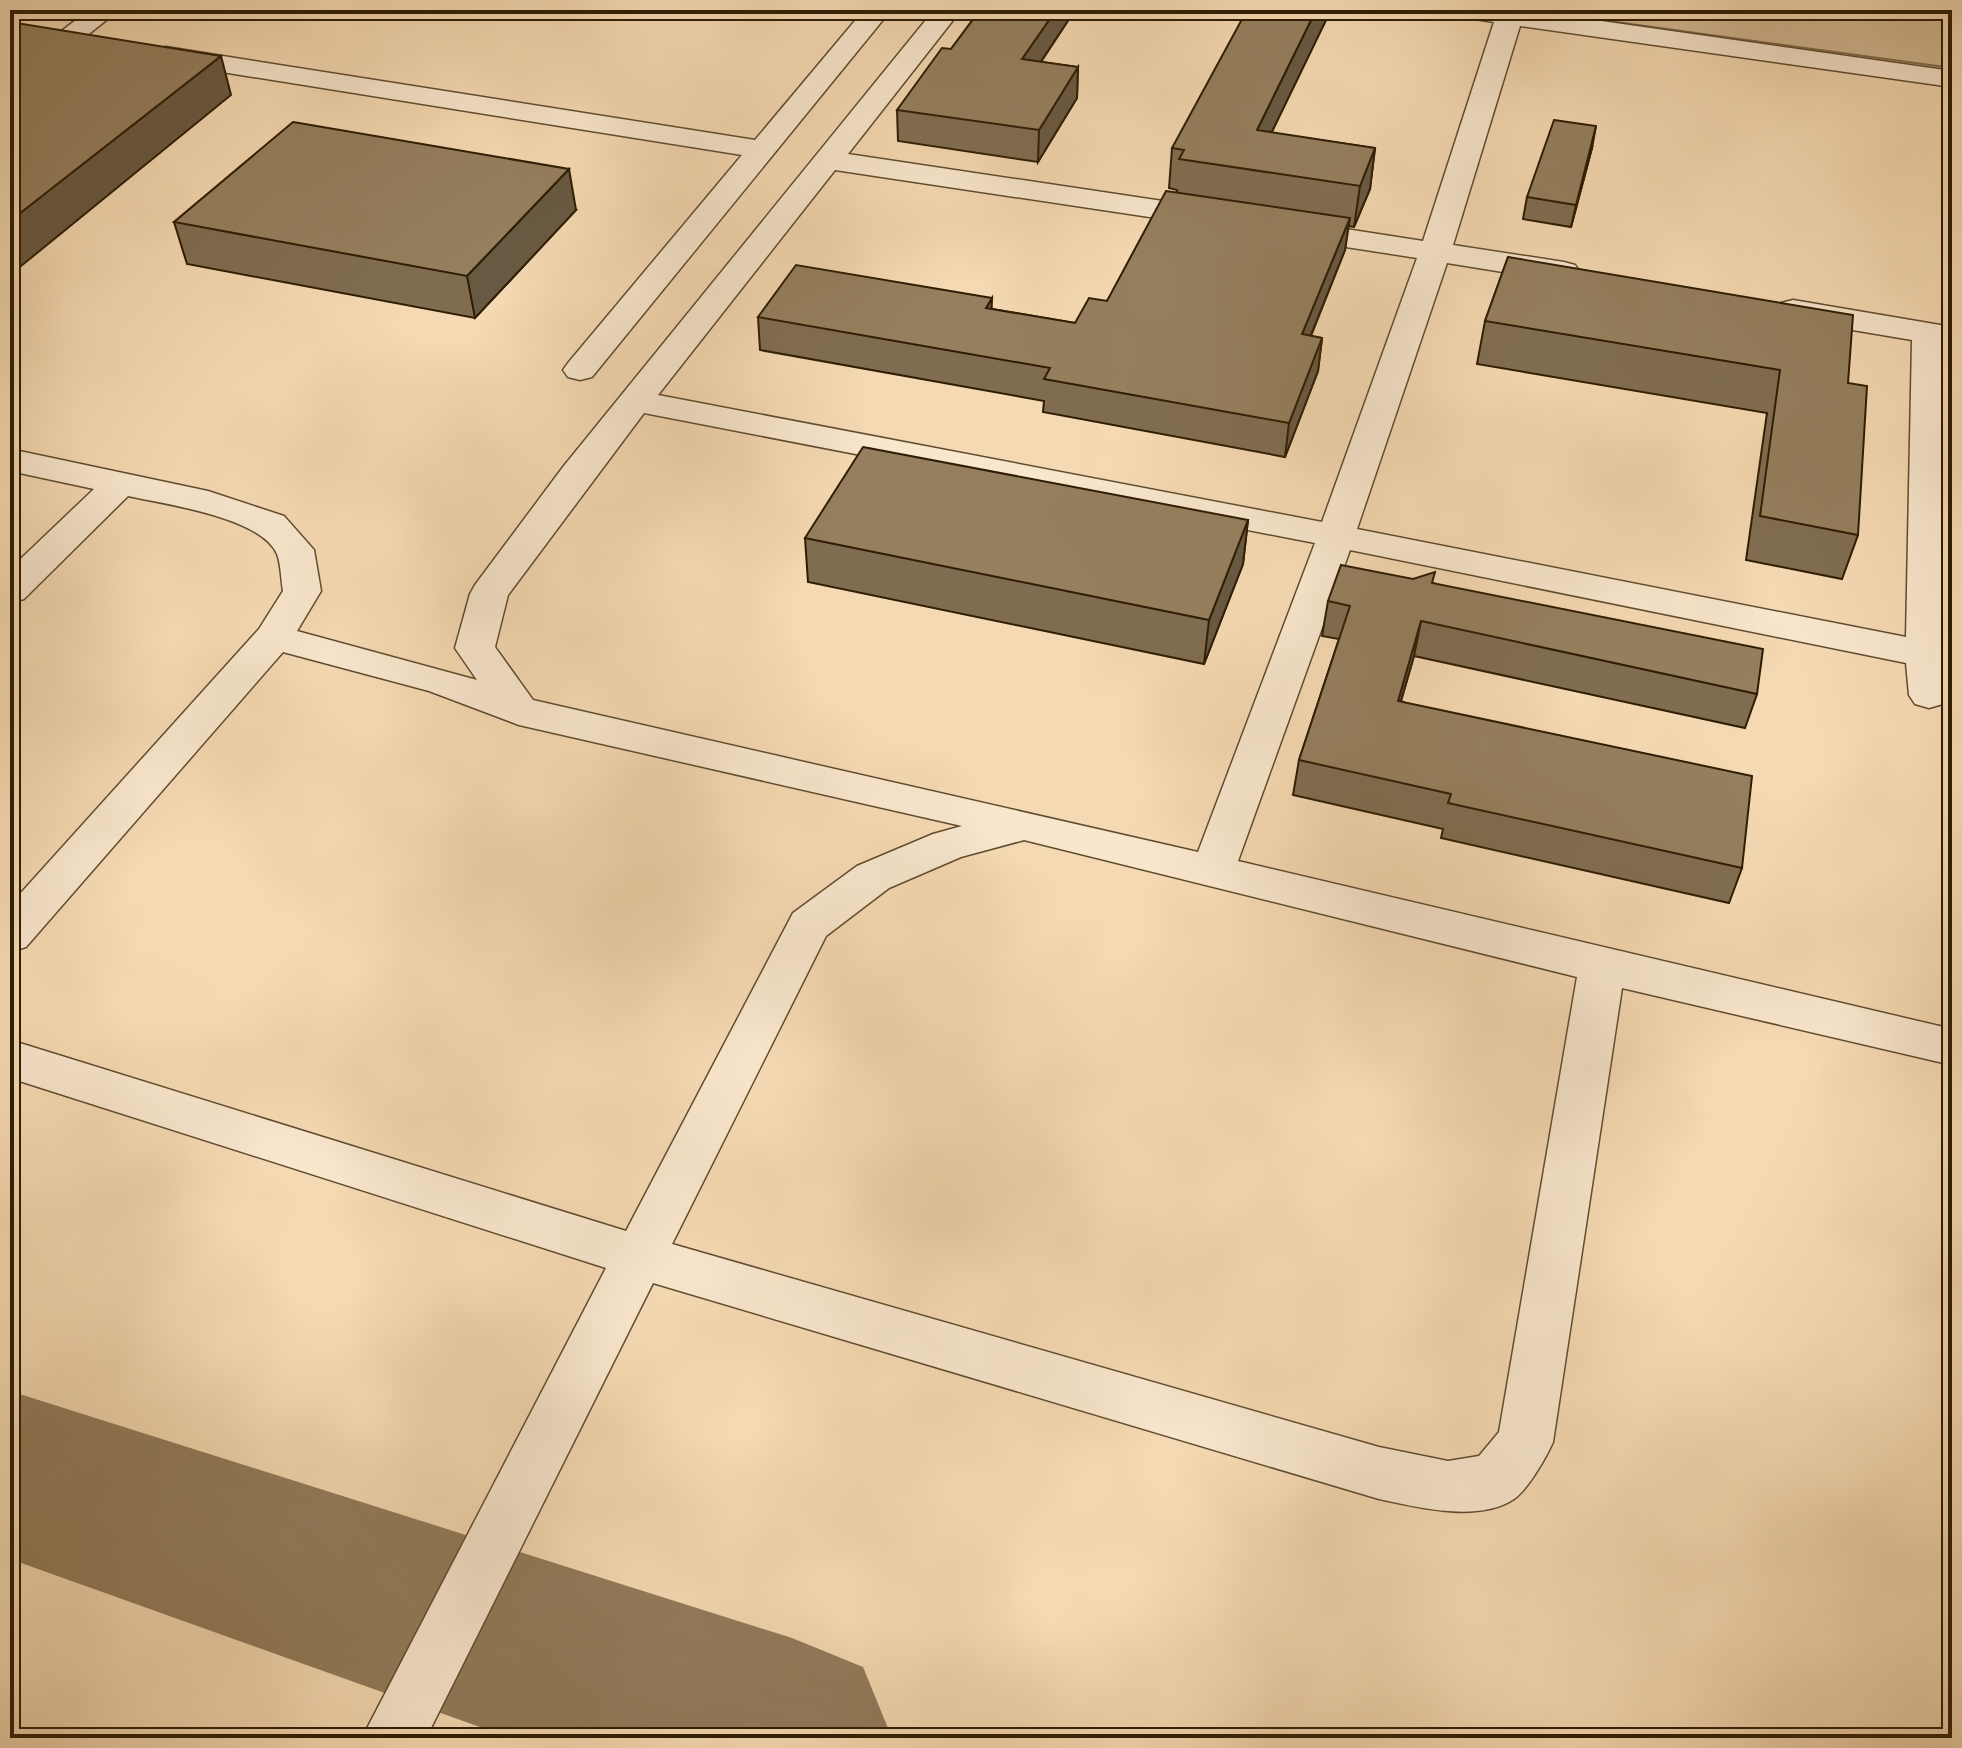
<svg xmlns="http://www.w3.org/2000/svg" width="1962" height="1748" viewBox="0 0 1962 1748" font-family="'Gentium Book Plus',serif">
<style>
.green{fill:#d3b994;stroke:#806b4c;stroke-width:2}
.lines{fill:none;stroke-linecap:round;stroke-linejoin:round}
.taxiway{fill:#927b5b;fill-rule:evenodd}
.minor-casing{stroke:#604c30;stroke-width:3}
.minor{fill:#f8e6cd;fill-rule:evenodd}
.wall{fill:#806d51;stroke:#2e1d04;stroke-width:2}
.shaded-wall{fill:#685942;stroke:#2e1d04;stroke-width:2}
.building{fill:#957f5e;stroke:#2e1d04;stroke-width:2}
</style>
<rect width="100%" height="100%" fill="#f5d9b2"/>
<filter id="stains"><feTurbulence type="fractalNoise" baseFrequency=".0025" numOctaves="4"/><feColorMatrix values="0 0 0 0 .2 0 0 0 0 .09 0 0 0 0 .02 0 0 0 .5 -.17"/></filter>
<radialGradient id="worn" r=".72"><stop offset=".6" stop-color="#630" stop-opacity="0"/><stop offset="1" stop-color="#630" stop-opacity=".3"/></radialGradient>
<path class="green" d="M1549,10H1952V68L1572,16Z"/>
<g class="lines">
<path class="taxiway" d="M10,1391L792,1638L863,1667L892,1738H511L10,1559Z"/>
<defs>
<path id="minor" d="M89,10H119L75,45H55L51,39Z
M864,10H891L592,377L580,380L568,377L563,370L568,363L742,155L166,63L156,61L152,55L156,49L166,47L755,140Z
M934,10H961L848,154L1216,209L1227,211L1231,218L1227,225L1216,227L835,170L658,395L1322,522L1417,258L1288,238L1277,236L1272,229L1277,222L1288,220L1423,241L1494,22L1456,16L1452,10H1524L1952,71V87L1520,26L1453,245L1564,262L1575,265L1580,272L1575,279L1564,282L1447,263L1357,529L1906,637L1912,340L1793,320L1781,317L1777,310L1781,303L1793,300L1952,327V347L1946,346L1945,645L1952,646V672L1947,671L1949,695L1943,704L1929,708L1915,704L1909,695L1906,663L1350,550L1238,861L1952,1029V1065L1622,988L1553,1442C1546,1458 1528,1489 1514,1499C1478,1523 1417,1507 1379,1499L653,1283L426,1738H362L606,1268L10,1078V1040L626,1231L793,913L857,866L933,834L962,826L519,725L429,691L283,652L26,947L10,952V905L259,629L283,591C281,580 281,564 277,554C261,517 164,504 128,496L24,599L10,603V569L94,489L10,471V449L208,491L284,516L314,550L321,591L297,631L477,680L455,648L470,594L475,585L563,467ZM644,413L1315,543L1198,852L533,700L495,647L508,595ZM1024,840L1577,977L1499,1432L1479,1456L1448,1461L1379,1447L672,1244L826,936L889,888L961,857Z"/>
</defs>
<use href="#minor" class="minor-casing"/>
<use href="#minor" class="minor"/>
</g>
<path class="wall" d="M980,10H1075L1041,62L1078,67L1077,98L1038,162L898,141L897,110L951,49Z
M1271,133L1375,148L1370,189L1354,227L1348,226L1345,250L1311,336L1322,338L1318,371L1285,457L1043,412L1044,401L760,350L758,317L992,309L1075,323L1107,301L1177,192V190L1169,188L1172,148Z
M1592,148L1571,227L1523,219L1527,197Z
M1952,191V284L1950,283Z
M576,210L475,318L187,264L174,222Z
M1508,257L1848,383L1858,535L1842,579L1746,560L1767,413L1477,364L1485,321Z
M1248,520L1243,564L1204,664L808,582L805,538Z
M1433,583L1757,694L1745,728L1414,656L1401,701L1742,868L1729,903L1441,838L1443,829L1293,795L1299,760L1339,639L1322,636L1328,601Z"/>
<path class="shaded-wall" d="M1056,10H1075L1022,90V59Z
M1316,10H1331L1253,171L1257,130Z
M221,56L231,95L10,275V221Z
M1078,67L1077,98L1038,162L1039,130Z
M1596,126L1592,148L1571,227L1576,205Z
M1375,148L1370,189L1354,227L1360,186Z
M569,169L576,210L475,318L467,276Z
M1350,218L1345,250L1298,367L1302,334Z
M992,298L991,331L986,308Z
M1322,338L1318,371L1285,457L1289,423Z
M1248,520L1243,564L1204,664L1209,620Z
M1421,621L1414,656L1391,735L1398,701Z"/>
<path class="building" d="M980,10H1056L1022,59L1078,67L1039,130L897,110L942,48L951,49Z
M1247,10H1316L1257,130L1375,148L1360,186L1179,159L1184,150L1172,148Z
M10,22L221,56L10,221Z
M1554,120L1596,126L1576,205L1527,197Z
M293,122L569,169L467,276L174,222Z
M1166,191L1350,218L1302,334L1322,338L1289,423L1044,379L1050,368L758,317L796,265L992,298L986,308L1075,323L1089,298L1107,301Z
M1508,257L1853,315L1848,383L1867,386L1858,535L1760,516L1780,370L1485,321Z
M863,447L1248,520L1209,620L805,538Z
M1341,565L1413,579L1435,572L1432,583L1763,649L1757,694L1421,621L1398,701L1752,776L1742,868L1448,803L1451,794L1299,760L1350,606L1328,601Z"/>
<rect width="1962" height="1748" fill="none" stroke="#f5d9b2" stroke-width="40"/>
<rect x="12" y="12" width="1938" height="1724" fill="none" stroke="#2e1d04" stroke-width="4"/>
<rect x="20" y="20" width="1922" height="1708" fill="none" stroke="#2e1d04" stroke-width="2"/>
<rect width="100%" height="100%" filter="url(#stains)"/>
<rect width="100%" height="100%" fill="url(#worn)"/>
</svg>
